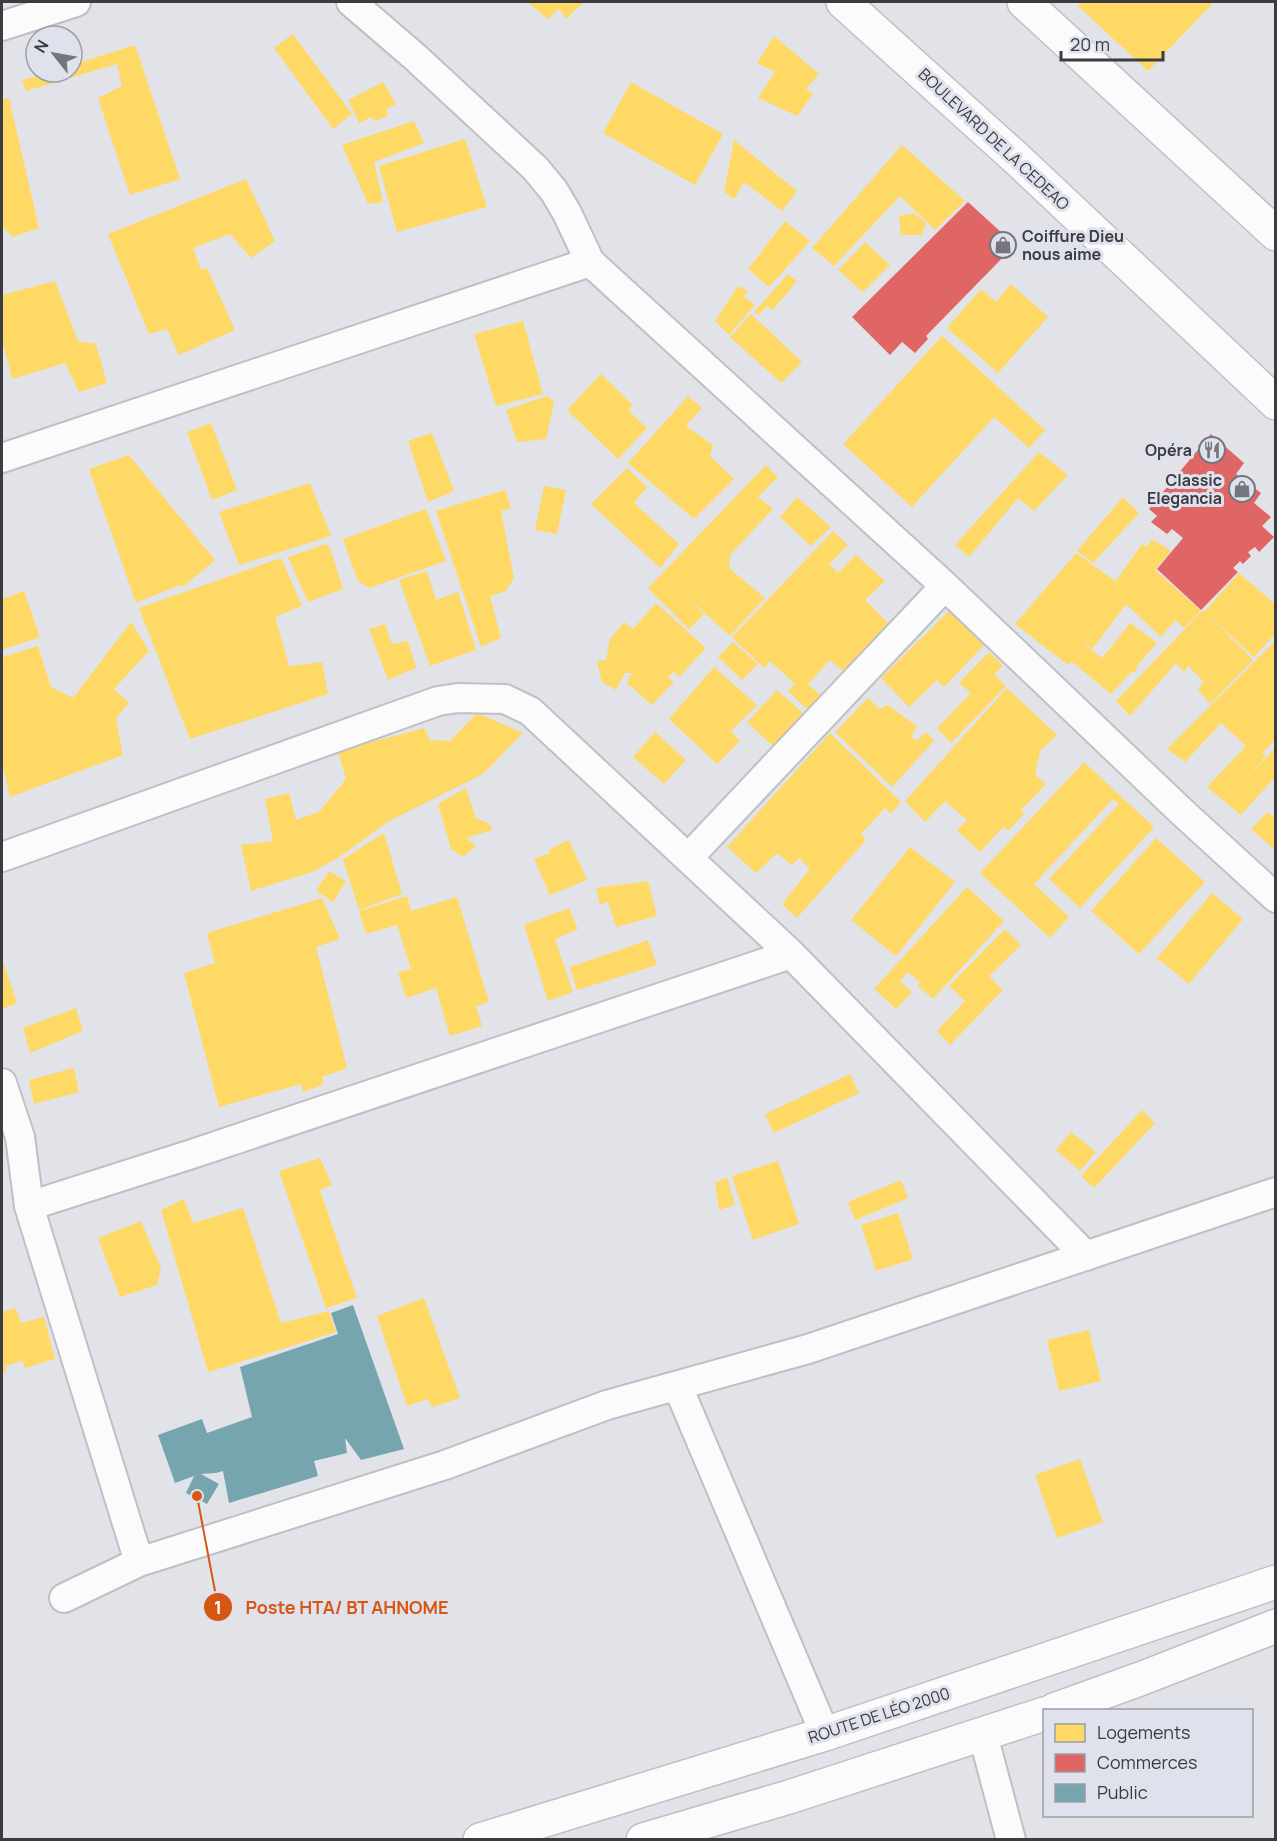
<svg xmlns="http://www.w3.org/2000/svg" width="1277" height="1841" viewBox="0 0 1277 1841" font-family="Manrope,sans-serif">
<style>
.homes{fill:#ffd966}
.shops{fill:#e06666}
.public{fill:#76a5af}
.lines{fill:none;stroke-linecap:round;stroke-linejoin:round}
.minor-casing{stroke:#bfc0c5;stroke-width:32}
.tertiary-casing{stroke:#bfc0c5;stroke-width:36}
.secondary-casing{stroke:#bfc0c5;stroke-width:36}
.minor{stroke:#fbfbfc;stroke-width:28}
.tertiary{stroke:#fbfbfc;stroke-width:33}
.secondary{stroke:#fbfbfc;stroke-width:33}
.labels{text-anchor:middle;stroke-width:6;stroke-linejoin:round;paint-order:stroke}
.street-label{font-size:16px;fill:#3b3b40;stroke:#dfe1ec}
.poi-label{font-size:16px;font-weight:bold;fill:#3b3b40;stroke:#dfe1ec;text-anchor:end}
.leader{fill:none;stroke:#d75611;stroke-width:2}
.callout-dot{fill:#d75611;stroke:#dfe1ec;stroke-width:2}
.mark-label{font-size:18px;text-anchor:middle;font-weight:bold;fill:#fff}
.callout-label{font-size:18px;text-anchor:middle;font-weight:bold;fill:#d75611;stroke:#dfe1ec;stroke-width:6;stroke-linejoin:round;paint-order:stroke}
</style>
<rect width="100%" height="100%" fill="#e2e3e9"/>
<path class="homes" d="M527,2H584L566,19L559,9L548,19Z
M1082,2H1214L1148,71L1078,6Z
M293,34L352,114L333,129L274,48Z
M774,36L819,74L806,89L813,94L797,116L758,98L775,72L757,63Z
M135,45L180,179L130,195L98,98L122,86L117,64L26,91L22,80L50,72H72V65Z
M383,82L396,104L386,110L388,116L375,121L371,117L359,123L348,100Z
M631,82L723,134L695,185L603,133Z
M9,98L39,228L12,237L4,228L2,229V100Z
M414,121L424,143L374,162L383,202L368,204L342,145Z
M465,139L487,207L397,232L379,166Z
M734,140L797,191L782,211L744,182L734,199L724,192Z
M902,145L965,201L935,230L900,196L834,266L812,248Z
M246,179L275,241L251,258L230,234L193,248L201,270L207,268L235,330L179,355L167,329L149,334L108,234Z
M914,213L926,223L922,235H901L899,216Z
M785,221L810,241L769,287L748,269Z
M865,242L890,265L863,292L838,270Z
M788,274L797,281L773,310L767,306L759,315L754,312Z
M55,281L78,341L96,344L107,383L79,392L65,363L12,379L2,339V295Z
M1011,284L1048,317L998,373L947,328L981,289L996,302Z
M738,286L747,291L744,297L755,305L729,335L715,321Z
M751,314L802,362L781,383L730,337Z
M523,321L543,394L496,406L474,334Z
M942,336L1045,430L1029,448L994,417L912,507L843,444Z
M601,374L633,405L628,410L647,428L618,459L567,410Z
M547,396L554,402L546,439L517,442L506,410Z
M688,396L702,408L686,426L713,445L710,456L734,479L694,519L628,463Z
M211,423L237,490L212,500L187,432Z
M432,433L454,491L428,502L408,441Z
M1039,452L1068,475L1034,511L1018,498L969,557L955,545Z
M129,455L215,560L183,587L179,585L136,603L89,469Z
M766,465L778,477L758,497L773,509L730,555L729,568L765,598L730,636L682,592L704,614L689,629L648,588Z
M627,468L647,487L634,503L679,544L660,568L591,504Z
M310,483L331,536L239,565L219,512Z
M544,486L566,490L557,534L535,530Z
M505,490L511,508L501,511L514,578L506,591L490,596L501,638L481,647L436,511Z
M797,497L831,527L811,546L780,517Z
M1123,497L1139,513L1093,563L1077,551Z
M426,509L446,561L369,588L358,581L343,539Z
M833,531L848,545L829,564L838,573L856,555L885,581L865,600L888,623L845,673L830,660L808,684L822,696L809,711L788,691L795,684L770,661L764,668L732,637Z
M1152,539L1171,551L1155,570L1201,611L1184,628L1175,620L1161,637L1126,604L1134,594L1092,649L1085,643L1084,644L1102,658L1130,623L1157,643L1136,667L1138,668L1134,673L1132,671L1111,694L1071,661L1068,665L1015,624L1076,553L1121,585L1116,581L1142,544L1147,547Z
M326,544L330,548L343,589L308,602L288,557Z
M281,558L302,606L275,617L289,666L322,662L328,694L190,739L139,608Z
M427,571L436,600L458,592L476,650L430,666L399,580Z
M1239,573L1276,605V633L1254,657L1208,615L1253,660L1210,704L1198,689L1204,682L1188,666L1184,672L1176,663L1130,716L1116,701L1202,611L1204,612Z
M24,591L40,637L2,650V599Z
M656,603L706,648L679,677L674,672L667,677L674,682L652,705L627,683L632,673H625L616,690L602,682L597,661L606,660L610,639L624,622L633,629Z
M950,610L985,644L944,687L937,680L909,707L881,678Z
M131,622L149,651L114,689L129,703L116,718L123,755L10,797L2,762V657L38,646L51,687L73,698Z
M385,624L392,644L408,641L416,668L388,680L369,629Z
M1276,640V739L1262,753L1266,756L1244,781L1276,747V776L1241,815L1207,787L1246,746L1221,723L1185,762L1167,749Z
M733,642L758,664L742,680L718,657Z
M989,652L1003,666L994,674L1006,686L951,743L937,728L971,693L959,683Z
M714,667L757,705L731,731L740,741L717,764L669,719Z
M1007,688L1057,735L1040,751L1035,775L1046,784L1021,810L1024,814L1008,831L1003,827L980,852L957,830L967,820L945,801L925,822L905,801Z
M777,690L804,714L775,748L747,722Z
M868,698L880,709L887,705L917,726L911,737L917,740L927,732L934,741L892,787L835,732Z
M477,713L523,733L483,774L389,821L341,856L312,872L251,891L241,845L273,841L265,799L289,793L296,820L319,812L346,779L338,751L424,728L430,740L450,741Z
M655,732L686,760L664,784L633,757Z
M830,733L901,802L891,814L885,808L861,834L866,840L797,918L782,904L810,869L799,858L792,865L777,853L756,873L727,847Z
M1084,762L1154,827L1080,908L1049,879L1119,804L1113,799L1034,884L1069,917L1050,938L980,873Z
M466,788L476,818L490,824L492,830L466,838L476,846L463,857L451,849L438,804Z
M1267,812L1276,819V851L1251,829Z
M384,833L402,894L359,910L343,859Z
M1156,838L1205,882L1139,954L1091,911Z
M569,840L587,880L550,895L534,859L550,853L548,850Z
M910,847L955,882L896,956L851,920Z
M329,871L346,881L333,902L316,891Z
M648,881L657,916L616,927L608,902L600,905L596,888Z
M967,887L1004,921L933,999L917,985L920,982L908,972L900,981L912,992L896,1009L874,989Z
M1212,893L1243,919L1189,984L1157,958Z
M407,896L411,911L457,897L489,1002L476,1006L482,1026L450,1036L436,988L406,998L398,972L411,969L397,925L366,934L359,911Z
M322,898L340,939L316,947L347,1068L322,1077L324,1084L303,1092L301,1084L219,1107L184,973L215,963L207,933Z
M569,908L578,929L555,939L573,992L548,1001L524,925Z
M1005,929L1021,945L989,976L1003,990L950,1045L937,1031L965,1001L949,986Z
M648,940L657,965L577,990L570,967Z
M2,958L17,1003L2,1009Z
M76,1008L83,1031L30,1053L23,1028Z
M74,1068L79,1092L34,1104L29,1080Z
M850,1074L859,1093L774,1133L765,1114Z
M1142,1110L1155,1123L1094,1188L1081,1176Z
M1071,1132L1096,1152L1080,1171L1056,1150Z
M320,1158L332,1185L320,1190L357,1298L326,1308L279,1171Z
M778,1161L799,1224L753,1240L732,1176Z
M727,1177L735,1205L719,1210L715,1183Z
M901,1180L908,1198L855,1220L848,1202Z
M184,1199L193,1223L243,1208L281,1323L329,1311L336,1332L208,1372L161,1210Z
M898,1213L913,1259L876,1271L861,1225Z
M141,1221L161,1268L157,1285L120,1297L98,1238Z
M424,1298L460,1398L432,1407L428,1399L407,1406L377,1316Z
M16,1308L21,1323L44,1317L55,1359L25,1368L22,1361L5,1366L7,1371L2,1373V1312Z
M1089,1330L1101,1381L1059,1391L1047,1340Z
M1080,1459L1103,1522L1057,1538L1035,1475Z"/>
<path class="shops" d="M968,202L1015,245L926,336L928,339L915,353L902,342L890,355L852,317Z
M1211,434L1244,463L1236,474L1261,493L1254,503L1271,517L1262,526L1274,537L1259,552L1255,547L1248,552L1251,556L1243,564L1240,561L1233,568L1238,572L1201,610L1157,569L1183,538L1172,529L1167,534L1151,522L1157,516L1149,509Z"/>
<path class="public" d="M353,1305L404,1449L361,1460L345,1438L347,1453L314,1461L318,1476L229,1503L223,1471L216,1473L201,1474L219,1484L207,1504L186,1493L194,1476L175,1483L158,1435L202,1419L207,1433L252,1417L240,1367L338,1334L331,1313Z"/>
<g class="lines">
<defs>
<path id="minor" d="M351,2L415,57L535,168L554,191L567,213L590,262L945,586L1182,812L1276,898
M2,26L76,2
M2,458L590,262
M2,857L438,701L458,698L505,699L530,711L791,954L1086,1256
M689,857L945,586
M2,1083L20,1137L29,1206L139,1562
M29,1206L192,1154L791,954
M678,1387L825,1734
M64,1598L139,1562L445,1465L607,1405L808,1349L1276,1192
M983,1735L1011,1840"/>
<path id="tertiary" d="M1054,1710L1140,1679L1276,1626
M480,1840L825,1734L1276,1582
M643,1840L789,1797L1044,1714"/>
<path id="secondary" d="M843,2L1017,159L1276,403
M1024,2L1276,234"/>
</defs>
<use href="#minor" class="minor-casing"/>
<use href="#tertiary" class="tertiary-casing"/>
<use href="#secondary" class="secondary-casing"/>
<use href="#minor" class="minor"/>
<use href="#tertiary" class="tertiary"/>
<use href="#secondary" class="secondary"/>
</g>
<defs>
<symbol id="shop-ring" viewBox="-11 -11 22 22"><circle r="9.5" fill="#dfe1ec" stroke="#75767b" stroke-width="1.5"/><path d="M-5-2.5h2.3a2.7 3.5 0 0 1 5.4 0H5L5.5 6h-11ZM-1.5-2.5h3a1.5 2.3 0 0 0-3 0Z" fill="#75767b"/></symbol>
<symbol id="restaurant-ring" viewBox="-11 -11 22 22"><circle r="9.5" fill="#dfe1ec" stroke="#75767b" stroke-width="1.5"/><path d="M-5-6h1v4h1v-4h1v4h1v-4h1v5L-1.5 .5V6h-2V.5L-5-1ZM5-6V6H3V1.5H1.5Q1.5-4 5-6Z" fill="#75767b"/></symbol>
</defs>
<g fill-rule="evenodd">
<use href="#shop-ring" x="988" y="230" width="30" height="30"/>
<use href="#restaurant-ring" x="1197" y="435" width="30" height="30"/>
<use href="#shop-ring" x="1227" y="474" width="30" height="30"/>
</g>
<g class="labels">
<g class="street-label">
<text transform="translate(994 139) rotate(43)" y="6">BOULEVARD DE LA CEDEAO</text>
<text transform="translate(879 1715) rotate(-18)" y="6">ROUTE DE LÉO 2000</text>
</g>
<g class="poi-label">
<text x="1022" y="242" text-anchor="start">Coiffure Dieu<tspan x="1022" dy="18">nous aime</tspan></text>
<text x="1192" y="456">Opéra</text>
<text x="1222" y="486">Classic<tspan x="1222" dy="18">Elegancia</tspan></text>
</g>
</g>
<path class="leader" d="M197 1496L218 1607"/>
<g class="callout-dot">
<circle cx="197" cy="1496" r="6"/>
<circle cx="218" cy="1607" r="15"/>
</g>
<g class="mark-label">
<text x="218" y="1614">1</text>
</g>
<g class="callout-label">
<text x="347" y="1614">Poste HTA/ BT AHNOME</text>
</g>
<rect width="1277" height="1841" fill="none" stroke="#3b3b40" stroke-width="6"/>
<rect x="1043" y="1709" width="210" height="108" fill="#dfe1ec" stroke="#9d9fa7" stroke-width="1.5"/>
<rect x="1055" y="1724" width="30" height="18" fill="#ffd966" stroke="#9d9fa7" stroke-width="1.5"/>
<text x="1097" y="1739" font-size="18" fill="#3b3b40">Logements</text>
<rect x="1055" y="1754" width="30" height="18" fill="#e06666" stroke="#9d9fa7" stroke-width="1.5"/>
<text x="1097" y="1769" font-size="18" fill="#3b3b40">Commerces</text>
<rect x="1055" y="1784" width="30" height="18" fill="#76a5af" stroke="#9d9fa7" stroke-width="1.5"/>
<text x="1097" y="1799" font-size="18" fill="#3b3b40">Public</text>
<g transform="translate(54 54) rotate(301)"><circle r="28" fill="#dfe1ec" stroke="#9d9fa7" stroke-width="1.5"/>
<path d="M0-4.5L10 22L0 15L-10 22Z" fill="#75767b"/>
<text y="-9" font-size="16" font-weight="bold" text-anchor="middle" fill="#3b3b40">N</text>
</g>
<path d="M1061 51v9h102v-9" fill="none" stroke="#3b3b40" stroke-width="3"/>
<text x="1070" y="51" font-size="18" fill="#3b3b40" stroke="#dfe1ec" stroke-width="4.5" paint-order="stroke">20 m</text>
</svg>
